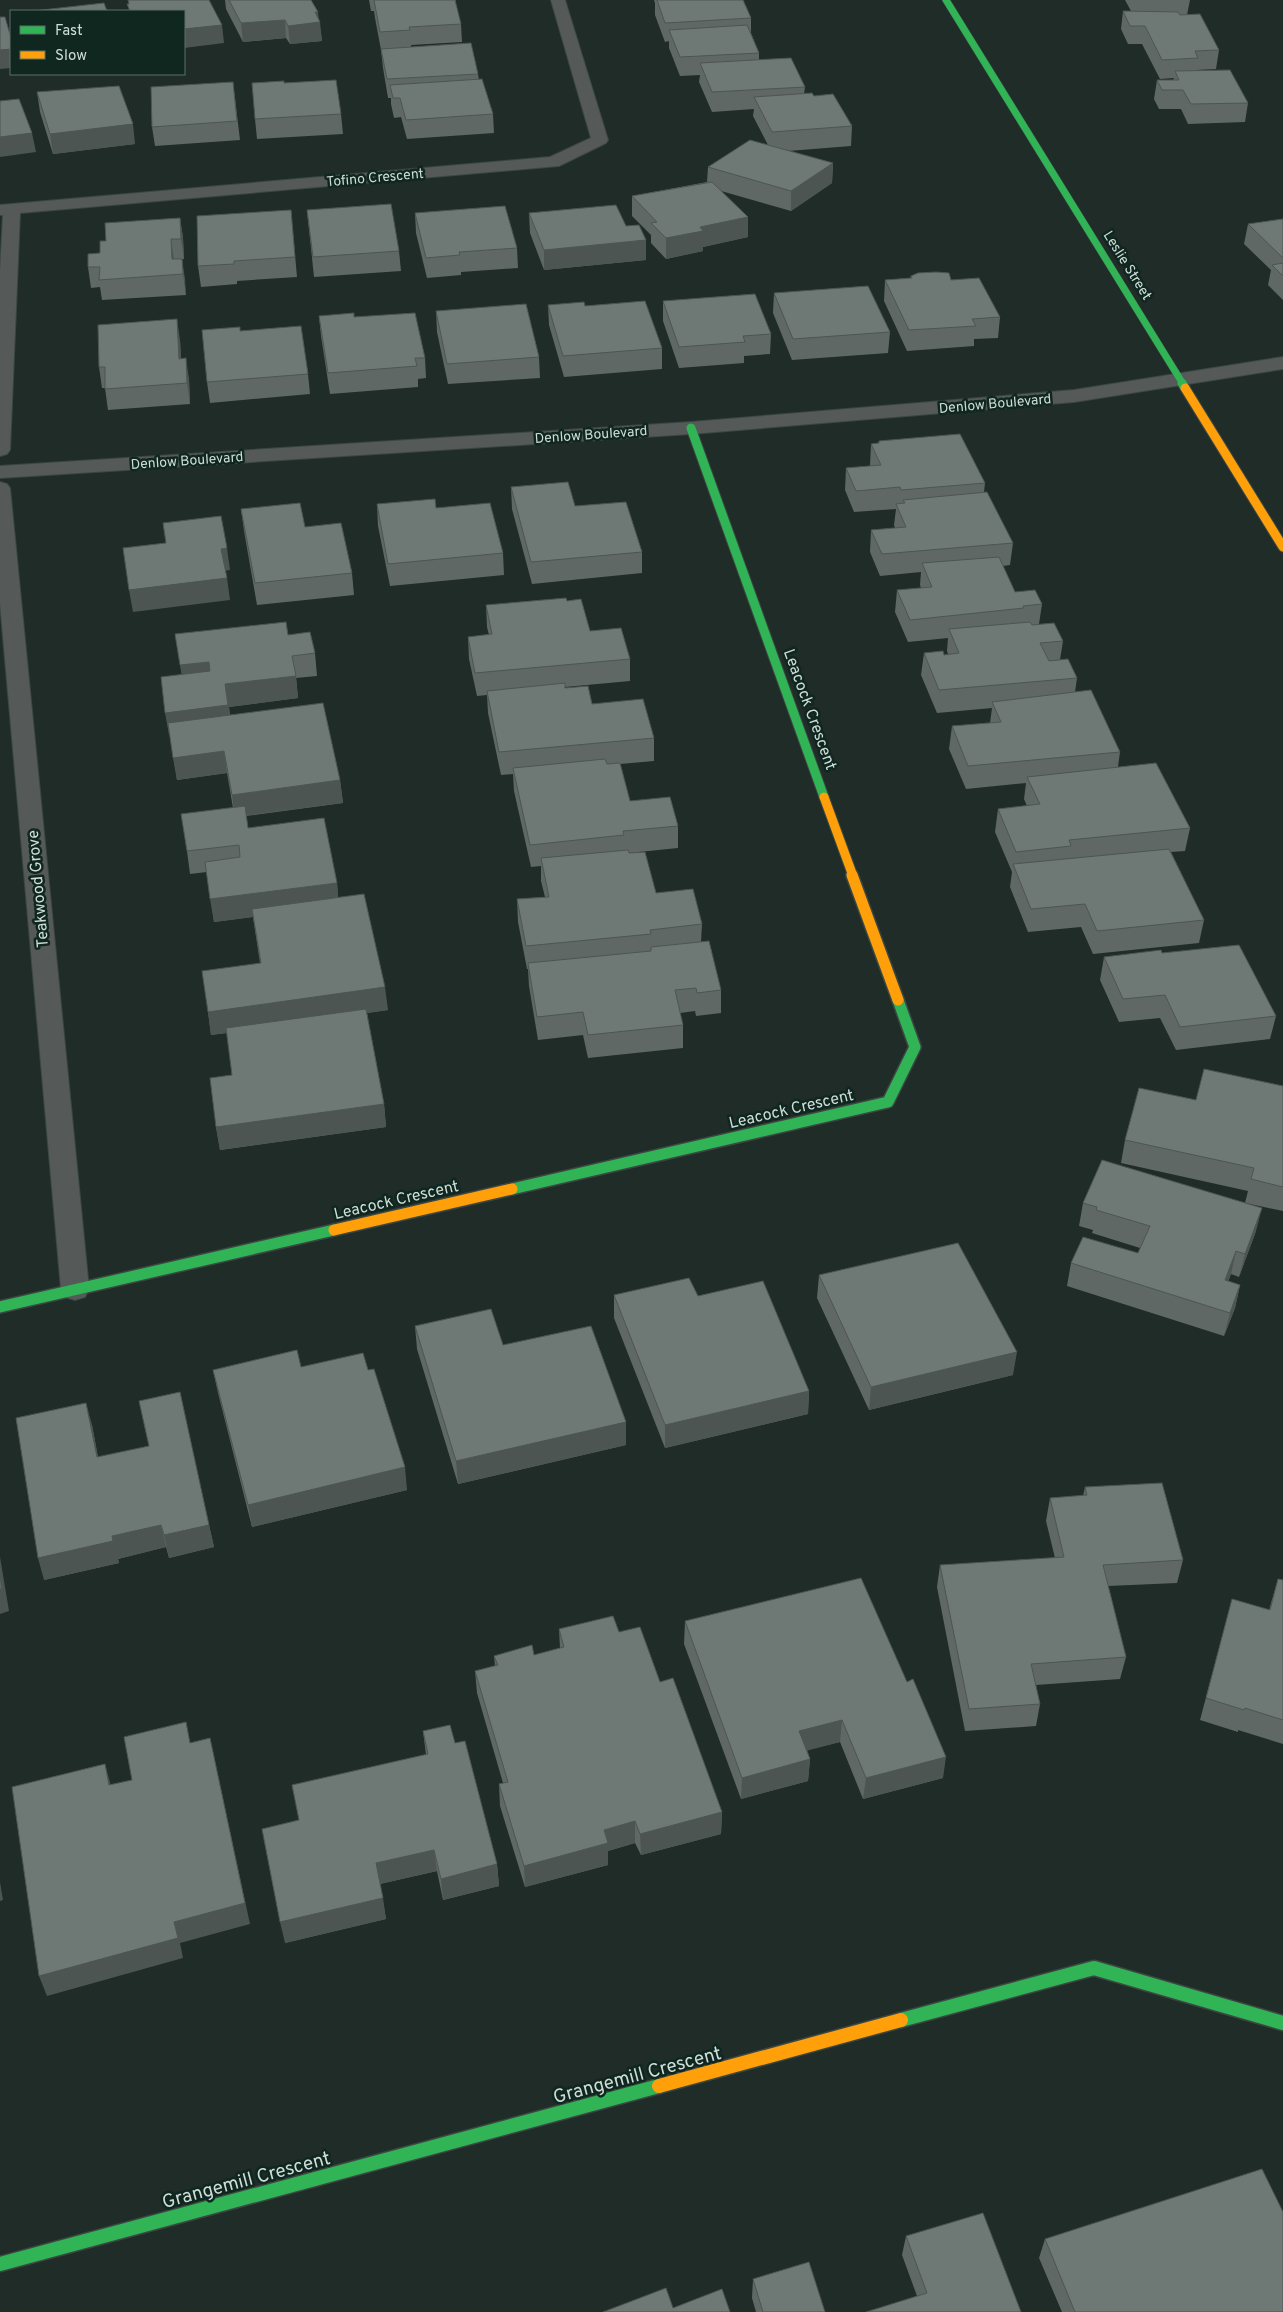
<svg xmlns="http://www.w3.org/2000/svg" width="1283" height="2312" viewBox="0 0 1283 2312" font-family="Overpass,sans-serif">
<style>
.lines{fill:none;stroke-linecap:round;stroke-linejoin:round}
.street-casing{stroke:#3c4743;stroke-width:2}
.fast-far3-casing{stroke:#3c4743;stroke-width:8}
.fast-far2-casing{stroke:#3c4743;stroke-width:11}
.fast-far1-casing{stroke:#3c4743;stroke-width:14}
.fast-casing{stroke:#3c4743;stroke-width:17}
.slow-far2-casing{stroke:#3c4743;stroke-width:11}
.slow-far1-casing{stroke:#3c4743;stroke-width:14}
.slow-casing{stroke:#3c4743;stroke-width:17}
.street{fill:#555958;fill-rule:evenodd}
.fast-far3{stroke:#30b455;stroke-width:7}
.fast-far2{stroke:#30b455;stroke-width:9}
.fast-far1{stroke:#30b455;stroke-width:11}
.fast{stroke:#30b455;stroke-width:14}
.slow-far2{stroke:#ff9f0a;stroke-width:9}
.slow-far1{stroke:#ff9f0a;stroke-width:11}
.slow{stroke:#ff9f0a;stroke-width:14}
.wall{fill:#5f6865}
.shaded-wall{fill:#4d5553}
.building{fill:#6e7976;stroke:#4d5553}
.labels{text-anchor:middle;stroke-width:5;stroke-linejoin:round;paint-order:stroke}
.far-street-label{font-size:14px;fill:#cfddd8;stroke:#102720}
.street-label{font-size:16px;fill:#cfddd8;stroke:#102720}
.near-street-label{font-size:19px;fill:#cfddd8;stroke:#102720}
</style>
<rect width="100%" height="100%" fill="#1f2c28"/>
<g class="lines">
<defs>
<path id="street" d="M551,0H565L608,140L606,143L559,166L20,213L10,450L7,454L0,456V271L3,215H0V205L550,157L591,138Z
M1283,357V369L1074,402L691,434L0,478V466L691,422L1074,390Z
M0,482L7,484L10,488L89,1289L85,1297L75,1300L65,1297L61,1289L0,603Z"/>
<path id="fast-far3" d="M946,0L1183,384"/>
<path id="fast-far2" d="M1182,383L1185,388
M691,428L824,797"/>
<path id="fast-far1" d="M512,1189L888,1102L915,1047L898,1000
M0,1307L334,1230"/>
<path id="fast" d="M901,2020L1094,1968L1283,2023
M0,2264L659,2086"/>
<path id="slow-far2" d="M1185,388L1283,547
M824,797L853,876"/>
<path id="slow-far1" d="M852,875L898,1000
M334,1230L512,1189"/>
<path id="slow" d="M659,2086L901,2020"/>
</defs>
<use href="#street" class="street-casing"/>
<use href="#fast-far3" class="fast-far3-casing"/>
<use href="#fast-far2" class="fast-far2-casing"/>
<use href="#fast-far1" class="fast-far1-casing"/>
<use href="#fast" class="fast-casing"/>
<use href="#slow-far2" class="slow-far2-casing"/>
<use href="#slow-far1" class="slow-far1-casing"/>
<use href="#slow" class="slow-casing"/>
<use href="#street" class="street"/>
<use href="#fast-far3" class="fast-far3"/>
<use href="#fast-far2" class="fast-far2"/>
<use href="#fast-far1" class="fast-far1"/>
<use href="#fast" class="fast"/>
<use href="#slow-far2" class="slow-far2"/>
<use href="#slow-far1" class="slow-far1"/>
<use href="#slow" class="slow"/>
</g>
<path class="wall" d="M225,0H229L319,20L322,41L290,44L286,38L243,42L226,9Z
M369,0H456V1H455L461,24L462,42L411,45V47L478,74L479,80L493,114L494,133L407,139L401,117L394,118L391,104V98H388L383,68L381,50L375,18L374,11H371Z
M654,0H743L751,18V33L759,53V60L805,87L804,94L814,96L852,126L851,146L788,151L833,163L832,183L791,211L721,191L748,237L703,247V251L666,259L651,243V235L632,216V196L707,182L708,167L768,145L753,116L754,109L712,112L699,82L700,75L680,76L669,48V41L665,42L655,15V3Z
M1125,0H1190L1187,15L1219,50L1216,69L1197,70V71L1248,103L1245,122L1188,124L1181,109H1159L1154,99L1157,80H1173L1174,78L1160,79L1142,44H1128L1121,29L1123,11H1131Z
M233,82L240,140L155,146L152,127Z
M284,83L341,114L343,134L257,139L255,119Z
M37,92L135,144L53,154L40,112Z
M291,210L297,277L237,281V284L201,287L198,266Z
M307,210L399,251L401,271L314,277Z
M415,213L517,248L518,268L461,272V275L427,278L416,233Z
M529,213L626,226L646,260L544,270L530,233Z
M180,218L183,238L184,259H182L186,295L102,300L100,287L91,288L88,267L100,253L106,241Z
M1283,219V300L1268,285L1271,270L1244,244L1248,224Z
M911,276L951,280L1000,317L998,338L974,339V346L907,351L884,301L885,280L910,278Z
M774,293L890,332L888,353L792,360L773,313Z
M663,301L771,334L770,354L744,356V363L679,368L663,321Z
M548,305L585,306L662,348V369L564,377L549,325Z
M436,311L539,357L540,378L448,384L437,332Z
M319,316L354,317L425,358L426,378L418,379V387L330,394L321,336Z
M240,331L308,374L310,394L210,403L207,382Z
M180,340L181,359L189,379L190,404L108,410L105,388H102L99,367Z
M879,441L985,483L984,492L1013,543L1010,565L1003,566L1015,592L1042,604L1039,624L1063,641L1060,660L1077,678L1075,692L1120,752L1118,767L1190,828L1185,851L1171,852L1204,920L1199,943L1093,954L1081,927L1028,932L1010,887L1012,872L995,832L998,809L1027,806L1024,799L1026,783L966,789L949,749L952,726L990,723L992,708L937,713L921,675L924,653L944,655L948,654L947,651L948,638L908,642L895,612L897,590L921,588L920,585L921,572L880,576L870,552L871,530L895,528L894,525L896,509L854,512L845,490L846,468L870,466L871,444L878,443Z
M511,487L575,506L642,552V573L532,584L512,509Z
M377,504L436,508L503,553L504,575L390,586L378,526Z
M241,509L305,527L352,573L354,595L257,605L244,531Z
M567,601L590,631L630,659V681L565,687V688L654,738V761L620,764L630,801L678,826V848L629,853L656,893L702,924L701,942L721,990V1013L696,1016L695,1011L680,1013L683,1025V1048L588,1058L583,1035L538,1040L529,986L528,969H527L518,922L517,899L545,897L541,881V866L531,867L514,791L513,774L501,775L488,713L487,695L477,696L469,659L468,637L489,635L487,627L486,605Z
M175,634L288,635L315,653L317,676L296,678L298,698L229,707L230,715L340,780L343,803L246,816L248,828L337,883L338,898L388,1010L367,1013L384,1104L386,1127L220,1150L216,1127L232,1075L227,1033L211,1035L208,1012L260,963L253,917L214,922L207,872L190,874L187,851L233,808L227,773L177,780L170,735H169L182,675Z
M1162,953L1276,1016L1270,1039L1176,1050L1160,1018L1119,1022L1100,980L1104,957Z
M1283,1086V1211L1245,1203L1248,1191L1121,1163L1125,1140L1196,1100Z
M1083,1203L1256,1231L1239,1277L1231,1274L1228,1281L1240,1285L1235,1308L1224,1336L1067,1286L1071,1263L1138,1253L1140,1248L1092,1233L1093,1230L1079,1226Z
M819,1275L1013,1375L869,1410L817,1298Z
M614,1295L698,1296L809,1391L808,1414L665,1448L614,1318Z
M415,1326L503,1345L626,1445L458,1484L417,1349Z
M301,1367L368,1370L407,1490L252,1527L218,1393L213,1370Z
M92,1425L98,1457L209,1525L214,1547L169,1558L166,1547L118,1559L119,1563L44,1580Z
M1085,1487L1183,1560L1177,1583L1108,1586L1126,1657L1120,1679L1036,1685L1040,1704L1036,1726L965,1731L937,1587L940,1565L1055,1558L1046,1521L1050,1498L1083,1496Z
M1278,1579L1283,1580V1744L1238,1730V1732L1200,1720L1232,1599L1269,1610Z
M685,1621L943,1778L863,1799L840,1742L807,1750L810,1759L808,1781L741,1799L684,1644Z
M559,1629L619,1632L660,1682L722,1812L721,1834L641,1855L635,1843L608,1851V1865L525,1887L500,1806L499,1784L503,1783L477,1693L475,1671L495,1666L494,1656L534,1655L560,1648Z
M423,1731L455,1743L497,1864L499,1886L443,1900L437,1871L380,1884L386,1919L285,1943L299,1820L426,1755Z
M906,2236L1021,2312L917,2296L902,2255Z
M1045,2239L1283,2312H1062L1039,2258Z
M753,2279L825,2312H756L752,2298Z"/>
<path class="shaded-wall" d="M315,12H318L319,22H320L322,41L290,44L288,26Z
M285,20L286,38L243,42L241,23Z
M222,25L224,43L184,48V29Z
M11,49V68L0,69V50Z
M133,124L135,144L53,154L50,134Z
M32,133L36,152L0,157V137Z
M833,163L832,183L791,211V191Z
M748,217V237L703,247V251L666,259V238L700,227Z
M180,218L183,238L184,259L181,239Z
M171,239L174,260L172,259Z
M646,240V260L544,270V250Z
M182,259L185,279L186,295L183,274Z
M177,319L180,340L182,379L179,359Z
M186,358L189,379L190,404L187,383Z
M227,548L230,570L224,571L221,549Z
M227,578L230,600L133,612L129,590Z
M209,662L212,684L184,688L180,665Z
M296,676L298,698L229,707L231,727L169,735L165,713L225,684Z
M224,751L227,773L177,780L173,758Z
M340,780L343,803L235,817L232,795Z
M337,883L339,906L214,922L210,899Z
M385,987L388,1010L211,1035L208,1012Z
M384,1104L386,1127L220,1150L216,1127Z
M1262,1208L1256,1231L1239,1277L1245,1254Z
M1236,1251L1231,1274L1220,1304L1225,1280Z
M1240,1285L1235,1308L1224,1336L1230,1313Z
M1017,1352L1013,1375L869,1410L871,1387Z
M809,1391L808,1414L665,1448V1425Z
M86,1403L92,1425L102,1480L97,1457Z
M626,1422V1445L458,1484L456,1461Z
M405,1467L407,1490L252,1527L248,1505Z
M161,1525L166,1547L118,1559L119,1563L44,1580L38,1558L112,1536Z
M209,1525L214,1547L169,1558L164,1535Z
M0,1557L9,1611L0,1614Z
M842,1720L840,1742L798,1753L799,1731Z
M210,1738L250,1924L180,1943L183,1958L47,1996L39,1976L174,1922Z
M946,1757L943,1778L863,1799L866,1778Z
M810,1759L808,1781L741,1799L742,1778Z
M105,1764L111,1786L109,1785Z
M722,1812L721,1834L641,1855L640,1834Z
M635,1821V1843L608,1851V1865L525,1887L524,1866L604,1830Z
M434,1850L437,1871L379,1884L376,1863Z
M497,1864L499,1886L443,1900L441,1879Z
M0,1882L3,1900L0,1901Z
M383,1898L386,1919L285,1943L280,1922Z"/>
<path class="building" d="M128,0H209L222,25L184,29V11H130L127,4H129Z
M229,0H311L318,12H315L320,22L288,26L285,20L241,23Z
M374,0H455L461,24L409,27L410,30L380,32Z
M657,0H743L751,18L665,23Z
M104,3L107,11H33Z
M1123,11L1178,12L1180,15L1200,14L1219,50L1195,51L1198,58L1162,60L1145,26H1130Z
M0,17H5L11,38V49L0,50Z
M747,25L759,53L680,57L669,30Z
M471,43L478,74L387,79L381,49Z
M791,58L805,87L712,92L700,63Z
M1230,70L1248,103L1191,104L1183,90H1162L1157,80H1179L1175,71Z
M482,79L493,114L406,120L400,98H393L390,85Z
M336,80L341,114L255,119L252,83L284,81V83Z
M233,82L237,121L152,127L151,87Z
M119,86L133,124L50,134L37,92Z
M812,93L814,96L833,94L852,126L772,132L754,97Z
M19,99L32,133L0,137V101Z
M750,140L833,163L791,191L708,167Z
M712,182L748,217L700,227L703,231L666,238L651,223L657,222L632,196Z
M391,204L399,251L313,257L307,210Z
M616,205L626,226L639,225L646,240L544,250L529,213Z
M505,206L517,248L459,252L460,255L426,258L415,213Z
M291,210L295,257L234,261V264L198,266L197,216Z
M180,218L181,239H171L172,259H182L183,274L99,280L100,267H88V254L100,253V241H106L105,223Z
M1283,219V258L1248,224Z
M1283,263V276L1272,265Z
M936,272L949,273L951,280L979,278L1000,317L972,319L976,326L909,330L885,280L912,278L911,276L918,273Z
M868,286L890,332L793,339L774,293Z
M755,294L771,334L743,336L745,342L679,347L663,301Z
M645,301L662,348L563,356L548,305L584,302L585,306Z
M526,304L539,357L447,364L436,311Z
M354,313V317L415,313L425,358H415L417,366L328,373L319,316Z
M177,319L179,359L186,358L187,383L105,389V367H99L98,325Z
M301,326L308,374L207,382L202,330L240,327V331Z
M960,434L985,483L901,490L900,487L856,491L846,468L881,465L871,444L879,443V441Z
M568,482L575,506L626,502L642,552L531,562L511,487Z
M987,492L1013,543L882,554L871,530L906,527L896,504L905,503L903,500Z
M435,499L436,508L490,503L503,553L388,564L377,504Z
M300,503L305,527L341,523L352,573L255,583L241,509Z
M221,516L227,548L221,549L227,578L129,590L123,548L166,543L163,523Z
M999,557L1015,592L1035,590L1042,604L1023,606L1024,608L910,620L897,590L932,587L922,563Z
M566,598L567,601L581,599L590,631L621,628L630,659L475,673L468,637L492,634L486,605Z
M286,622L288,635L310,632L315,653L292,656L296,676L225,684L228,705L165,713L161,677L210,671L209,662L180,665L175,634Z
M1030,622L1032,625L1054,623L1063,641L1040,643L1049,661L1068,659L1077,678L939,690L924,653L943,651L944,655L959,653L949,629Z
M565,683V688L588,686L592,704L643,699L654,738L499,752L487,691Z
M1091,690L1120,752L968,766L952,726L1001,722L992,702Z
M323,703L340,780L232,795L224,751L173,758L168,723Z
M605,759L607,764L620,763L630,801L670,797L678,826L623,831L624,835L530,845L513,768Z
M1156,763L1190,828L1069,840L1071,846L1016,852L998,809L1040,804L1027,777Z
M245,806L248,828L324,818L337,883L210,899L205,862L240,857L239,845L187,851L181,814Z
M1169,849L1204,920L1097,931L1085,904L1031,909L1013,864Z
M628,850L629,853L645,852L656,893L693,889L702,924L650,930L651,934L526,946L517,899L549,897L541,858Z
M364,894L385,987L208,1012L202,971L261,963L252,909Z
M709,941L721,990L697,993L696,988L675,990L683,1025L588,1035L583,1012L537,1017L528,963L651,951V947Z
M1239,945L1276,1016L1180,1027L1165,995L1123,999L1104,957L1161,950L1162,953Z
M366,1009L384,1104L216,1127L210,1078L232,1075L226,1028Z
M1204,1069L1283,1086V1187L1251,1179L1254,1168L1125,1140L1139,1088L1196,1100Z
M1102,1160L1262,1208L1245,1254L1236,1251L1225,1280L1240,1285L1230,1313L1071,1263L1083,1237L1138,1253L1150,1226L1096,1210L1097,1207L1083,1203Z
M958,1243L1017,1352L871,1387L819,1275Z
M689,1278L698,1296L763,1281L809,1391L665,1425L614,1295Z
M491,1309L503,1345L591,1326L626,1422L456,1461L415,1326Z
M297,1350L301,1367L363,1353L368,1370L374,1369L405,1467L248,1505L213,1370Z
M180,1392L209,1525L164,1535L161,1525L112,1536L113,1541L38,1558L16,1418L86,1403L97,1457L149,1446L139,1401Z
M1162,1483L1183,1560L1103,1565L1126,1657L1031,1664L1040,1704L969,1709L940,1565L1064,1557L1050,1498L1087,1495L1085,1487Z
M0,1575L2,1589H0Z
M861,1578L907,1682L913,1679L946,1757L866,1778L842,1720L799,1731L810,1759L742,1778L685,1621Z
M1278,1579L1283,1580V1720L1245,1708L1244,1710L1206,1698L1232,1599L1270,1610Z
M613,1616L619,1632L640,1627L660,1682L673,1678L722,1812L640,1834L635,1821L604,1830L608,1843L524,1866L499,1784L508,1782L475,1671L498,1665L494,1656L532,1645L534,1655L564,1647L559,1629Z
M186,1722L190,1743L210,1738L245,1903L174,1922L178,1938L39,1976L12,1787L105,1764L109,1785L132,1780L124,1737Z
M450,1725L455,1743L465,1741L497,1864L441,1879L434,1850L376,1863L383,1898L280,1922L262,1829L299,1820L292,1785L428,1754L423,1731Z
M1262,2169L1283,2212V2312H1075L1045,2239Z
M983,2213L1021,2312H866L927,2293L906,2236Z
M809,2262L825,2312H763L753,2279Z
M666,2288L673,2308L722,2289L730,2312H603Z"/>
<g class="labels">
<g class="far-street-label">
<text transform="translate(375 177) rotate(-5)" y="5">Tofino Crescent</text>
<text transform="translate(1128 265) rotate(58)" y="5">Leslie Street</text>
<text transform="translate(995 403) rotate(-5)" y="5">Denlow Boulevard</text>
<text transform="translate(591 434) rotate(-4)" y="5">Denlow Boulevard</text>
<text transform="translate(187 460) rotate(-4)" y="5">Denlow Boulevard</text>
</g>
<g class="street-label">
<text transform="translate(811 709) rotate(70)" y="6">Leacock Crescent</text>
<text transform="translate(37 889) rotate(-95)" y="6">Teakwood Grove</text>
<text transform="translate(791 1108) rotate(-13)" y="6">Leacock Crescent</text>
<text transform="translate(396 1199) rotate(-13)" y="6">Leacock Crescent</text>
</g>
<g class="near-street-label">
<text transform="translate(637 2074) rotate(-15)" y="7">Grangemill Crescent</text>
<text transform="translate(246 2179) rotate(-15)" y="7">Grangemill Crescent</text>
</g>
</g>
<rect x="10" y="10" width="175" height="65" fill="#102720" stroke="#5c706a"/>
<rect x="20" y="26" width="25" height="8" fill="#30b455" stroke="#5c706a"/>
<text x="55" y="35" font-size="15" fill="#cfddd8">Fast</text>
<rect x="20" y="51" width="25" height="8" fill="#ff9f0a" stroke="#5c706a"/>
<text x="55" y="60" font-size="15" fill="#cfddd8">Slow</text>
</svg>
